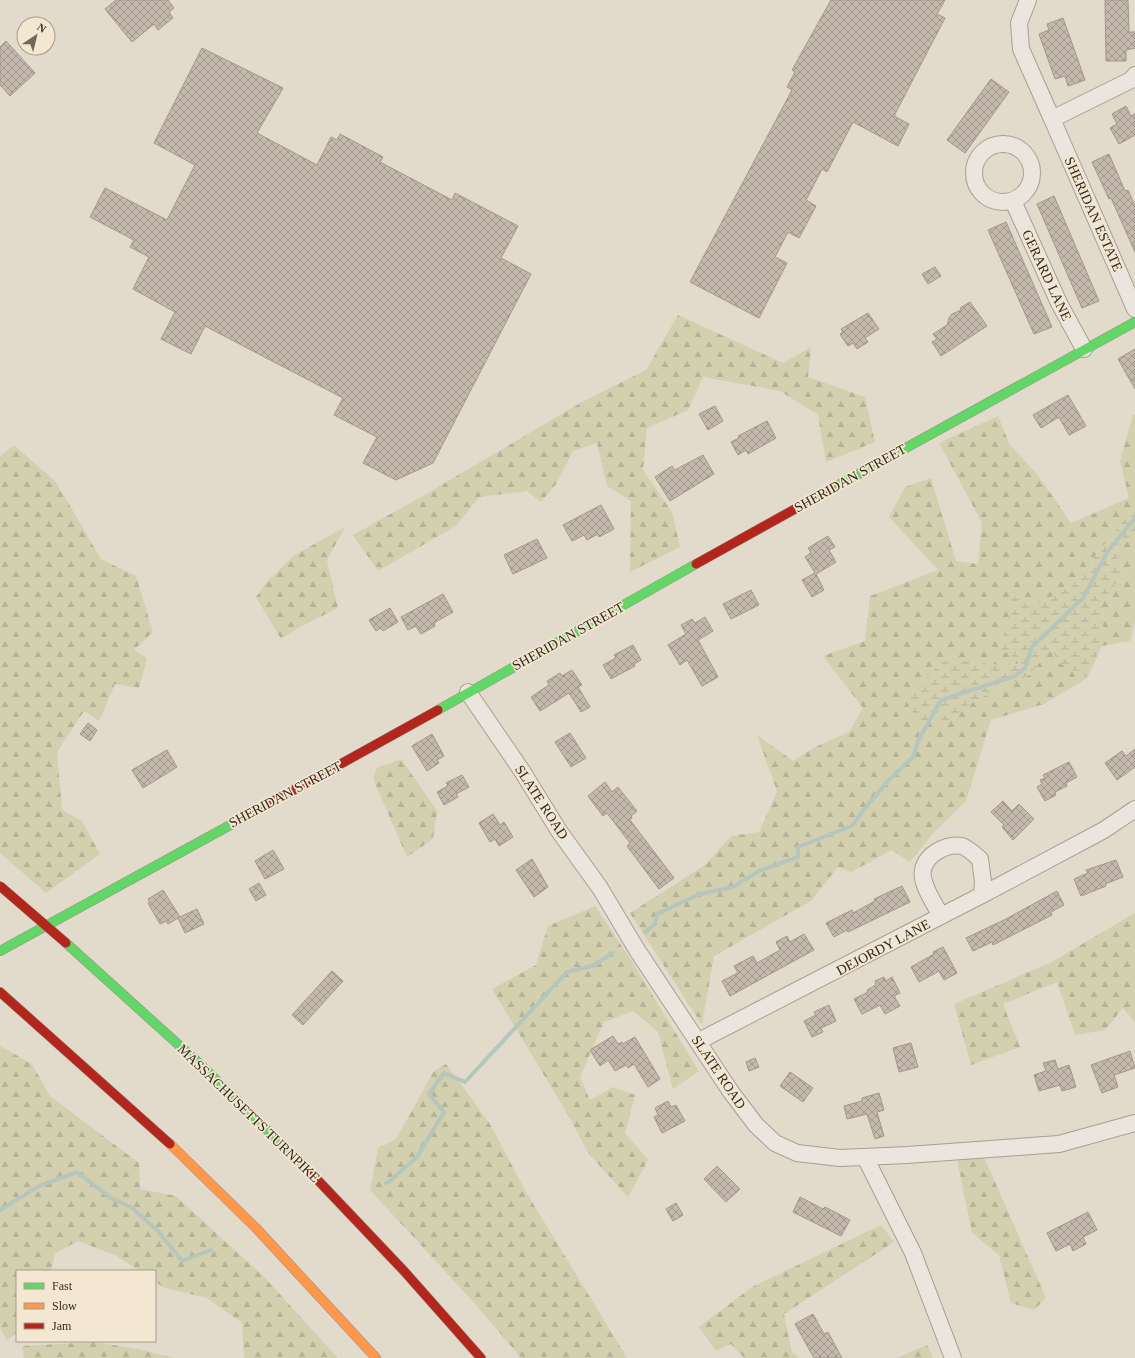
<svg xmlns="http://www.w3.org/2000/svg" width="1135" height="1358" viewBox="0 0 1135 1358" font-family="'Times New Roman',serif">
<style>
.forest{fill:url(#forest-firs)}
.wetland{fill:url(#wetland-marsh)}
.lines{fill:none;stroke-linecap:round;stroke-linejoin:round}
.stream{stroke:#b7c6bc;stroke-width:4}
.building{fill:url(#building-cross-hatch);stroke:#a2968b}
.street-casing{stroke:#a79f95;stroke-width:18}
.fast-casing{stroke:#968f85;stroke-width:10}
.slow-casing{stroke:#968f85;stroke-width:10}
.jam-casing{stroke:#968f85;stroke-width:10}
.street{stroke:#eae5dd;stroke-width:16}
.fast{stroke:#63d668;stroke-width:9}
.slow{stroke:#ff974d;stroke-width:9}
.jam{stroke:#b3261e;stroke-width:9}
.jam-bridge-casing{stroke:#8d857b;stroke-width:10;stroke-linecap:butt}
.jam-bridge{stroke:#b3261e;stroke-width:9}
.labels{text-anchor:middle;stroke-width:3.5;stroke-linejoin:round;paint-order:stroke}
.street-label{font-size:14px;fill:#34281e;stroke:#f3e7d1}
</style>
<defs>
<pattern id="forest-firs" width="22" height="20" patternUnits="userSpaceOnUse"><rect width="22" height="20" fill="#d2d0ae"/><path d="M5 1l3.5 6h-7zM16 11l3.5 6h-7z" fill="#b5b395"/></pattern>
<pattern id="wetland-marsh" width="20" height="14" patternUnits="userSpaceOnUse"><rect width="20" height="14" fill="#d2d0ae"/><path d="M1 5h8M5 5V1M11 12h8M15 12V8" fill="none" stroke="#b5b395"/></pattern>
<pattern id="building-cross-hatch" width="8" height="8" patternUnits="userSpaceOnUse"><rect width="8" height="8" fill="#c5b8ac"/><path d="M0 0l8 8M0 8l8-8" fill="none" stroke="#a1968b"/></pattern>
</defs>
<rect width="100%" height="100%" fill="#e2dacb"/>
<path class="forest" d="M678,315L783,363L811,347L808,377L865,397L875,442L826,462L818,415L780,391L703,377L688,410L647,428L643,470L672,512L680,547L630,572L631,501L607,486L597,443L573,451L556,484L541,502L527,491L479,497L456,526L378,571L353,535L428,493L580,403L646,370Z
M1133,415H1135V506L1071,586L1040,603L1009,595V621L999,647L1022,663L1005,666L969,661L947,723L974,701L1031,674L1053,644L1056,661L1087,678L1044,704L991,720L966,801L935,831L910,862L892,850L851,872L838,867L811,901L714,956L702,1025L630,913L705,865L731,836L759,832L777,791L757,735L793,761L813,748L849,732L863,708L823,656L865,641L870,596L938,570L889,517L905,487L931,478L956,561L978,564L982,523L939,443L998,416L1009,443L1040,478L1071,523L1129,498L1120,461Z
M14,445L56,482L101,559L136,576L153,632L134,650L147,658L139,688L115,684L99,721L84,711L57,752L62,810L82,821L100,854L46,893L0,853V456Z
M345,527L327,560L338,608L302,626L281,639L256,597L266,583L293,556Z
M1135,535V622L1130,641L1102,646L1103,601L1122,576L1117,550Z
M401,759L437,811L433,839L407,857L373,779L377,768Z
M595,906L631,960L699,1071L673,1089L658,1032L633,1011L604,1022L580,1077L590,1100L613,1087L635,1095L625,1133L648,1160L628,1197L589,1154L568,1115L492,989L536,965L548,926Z
M1135,913V1022L1123,1008L1105,1030L1075,1035L1057,982L1003,1004L1020,1047L971,1065L954,1004L1050,963Z
M0,1046L32,1064L50,1096L139,1163L140,1189L176,1196L265,1278L338,1358H244L242,1323L207,1298L165,1288L155,1282V1271H139L117,1256L78,1241L55,1253L51,1271H17V1333L7,1340L0,1328Z
M446,1064L490,1124L526,1192L627,1358H521L478,1307L370,1190L378,1148L396,1139L434,1071Z
M984,1157L1046,1298L1034,1310L1011,1303L999,1255L972,1233L957,1159Z
M881,1225L894,1242L784,1314L792,1352L799,1358H744L731,1344L716,1351L699,1327L752,1287Z
M94,1342L138,1349L174,1358H24L22,1346Z
M927,1345L933,1358H897Z"/>
<path class="wetland" d="M1135,506V535L1117,550L1122,576L1103,601L1102,646L1087,678L1056,661L1053,644L1031,674L974,701L947,723L918,720L907,703L915,689L943,661H969L1005,666L1021,663L999,647L1009,621V595L1040,603L1071,586Z"/>
<g class="lines">
<path class="stream" d="M645,932L655,924L657,914L700,894L733,887L759,871L798,857V847L852,826L865,808L890,779L913,757L919,739L941,700L1015,676L1025,668L1032,647L1083,598L1108,551L1135,518
M386,1183L390,1181L417,1157L444,1112L429,1094L444,1073L465,1082L567,972L592,966L613,953
M0,1210L39,1186L77,1172L111,1198L131,1207L158,1231L182,1261L211,1250"/>
</g>
<path class="building" d="M116,0H168L174,8L169,12L173,18L158,30L154,24L132,42L105,9Z
M831,0H945L937,14L945,18L894,116L909,124L898,146L853,122L827,172L822,169L806,200L816,206L799,238L788,232L775,257L787,263L759,318L690,282L792,90L787,87L795,72L792,70Z
M1105,0H1128L1129,32H1135V48L1126,50V61H1106Z
M1063,18L1085,80L1068,86L1065,76L1055,79L1039,34L1049,30L1047,24Z
M6,41L35,73L10,96L0,85V47Z
M202,48L283,88L257,133L317,165L331,137L337,140L340,134L383,157L380,162L452,200L455,193L518,226L501,258L531,274L433,463L396,480L363,463L377,437L334,415L343,398L205,326L191,354L161,339L175,312L133,289L149,257L130,247L134,240L90,217L105,188L167,220L195,165L154,143Z
M991,79L1009,92L965,153L947,140Z
M1126,106L1131,116L1135,114V135L1119,144L1110,128L1117,124L1112,114Z
M1109,154L1125,191L1128,190L1135,206V252L1111,198L1109,199L1092,162Z
M1054,196L1099,301L1082,308L1037,204Z
M1006,222L1052,327L1034,334L988,230Z
M935,267L941,276L928,284L922,274Z
M970,302L987,326L941,356L932,342L937,339L933,334L947,325L949,318L952,314L961,310L960,308Z
M868,313L879,329L865,338L868,342L857,349L853,343L848,346L840,334L843,332L841,329Z
M1135,349V389L1118,359Z
M1068,395L1086,426L1069,435L1059,417L1041,428L1033,415Z
M715,406L723,421L708,430L699,414Z
M767,421L776,438L748,454L746,450L738,455L731,442L739,438L738,436Z
M703,455L714,474L670,501L655,477L672,466L675,470Z
M601,505L614,529L599,537L598,534L587,540L584,535L572,541L563,525Z
M828,536L835,547L829,550L836,562L816,574L824,590L812,597L802,580L815,573L805,557L811,553L808,548Z
M537,539L547,558L513,574L504,555Z
M751,590L759,605L731,619L723,604Z
M443,594L453,612L434,623L435,626L421,634L416,626L408,630L401,617Z
M390,608L398,622L383,631L381,628L376,631L369,620Z
M705,617L713,631L698,640L718,677L702,686L687,660L680,665L668,645L686,634L681,625L692,619L695,623Z
M633,645L641,660L634,664L635,666L611,679L603,665L616,658L614,655Z
M572,670L582,685L578,687L590,707L581,712L569,693L540,711L531,697L549,685L547,681L560,673L562,676Z
M88,723L97,730L90,741L80,734Z
M570,733L586,758L571,767L555,742Z
M432,734L444,756L437,760L439,763L427,771L412,746Z
M1135,749V767L1117,780L1105,763L1122,751L1126,756Z
M167,750L177,767L143,788L132,770Z
M1069,762L1077,777L1066,783L1067,786L1055,792L1056,795L1045,801L1037,787L1042,784L1040,780L1045,778L1043,775Z
M462,775L469,787L456,794L458,797L444,805L437,792L448,786L446,783Z
M605,782L612,792L618,787L637,811L631,816L632,818L630,820L674,878L659,889L627,846L630,843L607,813L603,816L588,796Z
M1003,801L1012,811L1019,804L1034,819L1013,840L1002,827L1004,825L991,812Z
M493,814L500,825L504,822L513,837L499,846L495,839L490,842L479,823Z
M273,850L284,869L265,879L255,861Z
M532,859L548,887L534,897L516,870Z
M1116,860L1123,877L1105,884L1106,886L1081,896L1074,879L1088,873L1086,870Z
M259,883L266,895L256,901L249,889Z
M902,886L910,902L848,932L847,930L834,937L826,923L852,910L853,913L875,901L874,899Z
M163,890L180,917L197,909L204,924L185,933L178,918L168,924L166,921L160,924L148,903L150,902L148,899Z
M1057,891L1064,905L1051,912L1052,915L993,945L992,942L973,951L966,938L1006,919Z
M804,934L814,950L730,996L722,981L738,973L734,966L753,956L757,963L780,950L776,942L787,936L790,942Z
M943,947L957,973L944,980L939,971L919,982L911,967L934,954L933,952Z
M332,971L343,981L303,1025L292,1015Z
M884,977L886,981L892,977L900,993L894,996L900,1006L885,1014L880,1005L862,1014L854,999L868,992L867,990L876,985L875,981Z
M829,1005L836,1021L821,1028L823,1032L812,1037L804,1021L816,1015L814,1012Z
M613,1036L618,1044L622,1042L623,1044L635,1037L660,1079L648,1087L634,1064L628,1068L626,1065L615,1071L608,1060L600,1066L590,1050Z
M911,1043L918,1067L899,1072L893,1048Z
M1130,1051L1135,1068L1114,1075L1118,1087L1102,1093L1091,1065Z
M755,1058L759,1067L749,1071L746,1062Z
M1055,1060L1058,1069L1069,1065L1076,1087L1062,1091L1060,1085L1039,1091L1034,1075L1046,1071L1043,1063Z
M790,1072L813,1088L803,1102L780,1086Z
M879,1093L884,1110L877,1112L884,1136L875,1139L867,1114L847,1119L844,1106L862,1101V1098Z
M668,1101L671,1107L676,1105L685,1121L662,1133L654,1117L658,1115L655,1108Z
M717,1166L740,1189L726,1202L704,1179Z
M800,1197L823,1209L825,1207L850,1220L841,1236L793,1212Z
M676,1203L683,1215L673,1221L666,1209Z
M1088,1212L1097,1230L1083,1237L1086,1244L1073,1251L1070,1244L1056,1251L1047,1233Z
M813,1314L824,1334L828,1332L842,1358H814L795,1324Z"/>
<g class="lines">
<defs>
<path id="street" d="M1028,0L1019,23L1021,49L1052,119
M1135,75L1131,80L1052,119L1135,309
M974 173a29 29 0 1 1 58 0a29 29 0 1 1-58 0Z
M1013,201L1059,303L1084,349
M468,692L522,771L559,831L600,888L637,950L731,1092L756,1125L775,1143L797,1153L840,1158L907,1155L1059,1144L1135,1123
M941,916L982,895
M699,1041L941,916C935,904 920,884 923,870C926,854 947,843 962,846C968,848 975,855 980,859L983,882L982,895L1104,830L1135,809
M865,1157L913,1253L953,1358"/>
<path id="fast" d="M831,489L1135,322
M438,710L696,564
M66,943L201,1065L312,1174
M0,951L245,817"/>
<path id="slow" d="M170,1144L256,1228L376,1358"/>
<path id="jam" d="M696,564L831,489
M245,817L438,710
M0,992L170,1144
M312,1174L404,1271L481,1358"/>
</defs>
<use href="#street" class="street-casing"/>
<use href="#fast" class="fast-casing"/>
<use href="#slow" class="slow-casing"/>
<use href="#jam" class="jam-casing"/>
<use href="#street" class="street"/>
<use href="#fast" class="fast"/>
<use href="#slow" class="slow"/>
<use href="#jam" class="jam"/>
<defs>
<path id="jam-bridge" d="M0,886L66,943"/>
</defs>
<use href="#jam-bridge" class="jam-bridge-casing"/>
<use href="#jam-bridge" class="jam-bridge"/>
</g>
<g class="labels">
<g class="street-label">
<text transform="translate(1094 214) rotate(66)" y="5">SHERIDAN ESTATE</text>
<text transform="translate(1047 275) rotate(65)" y="5">GERARD LANE</text>
<text transform="translate(850 478) rotate(-29)" y="5">SHERIDAN STREET</text>
<text transform="translate(568 636) rotate(-29)" y="5">SHERIDAN STREET</text>
<text transform="translate(285 794) rotate(-28)" y="5">SHERIDAN STREET</text>
<text transform="translate(542 802) rotate(57)" y="5">SLATE ROAD</text>
<text transform="translate(883 947) rotate(-28)" y="5">DEJORDY LANE</text>
<text transform="translate(719 1072) rotate(56)" y="5">SLATE ROAD</text>
<text transform="translate(249 1113) rotate(44)" y="5">MASSACHUSETTS TURNPIKE</text>
</g>
</g>
<rect x="16" y="1270" width="140" height="72" fill="#f3e7d1" stroke="#a79b89"/>
<rect x="24" y="1283" width="20" height="6" fill="#63d668" stroke="#a79b89"/>
<text x="52" y="1290" font-size="12" fill="#34281e">Fast</text>
<rect x="24" y="1303" width="20" height="6" fill="#ff974d" stroke="#a79b89"/>
<text x="52" y="1310" font-size="12" fill="#34281e">Slow</text>
<rect x="24" y="1323" width="20" height="6" fill="#b3261e" stroke="#a79b89"/>
<text x="52" y="1330" font-size="12" fill="#34281e">Jam</text>
<g transform="translate(36 36) rotate(35)"><circle r="19" fill="#f3e7d1" stroke="#a79b89"/>
<path d="M0-3L7 15L0 10L-7 15Z" fill="#71665b"/>
<text y="-6" font-size="11" font-weight="bold" text-anchor="middle" fill="#34281e">N</text>
</g>
</svg>
